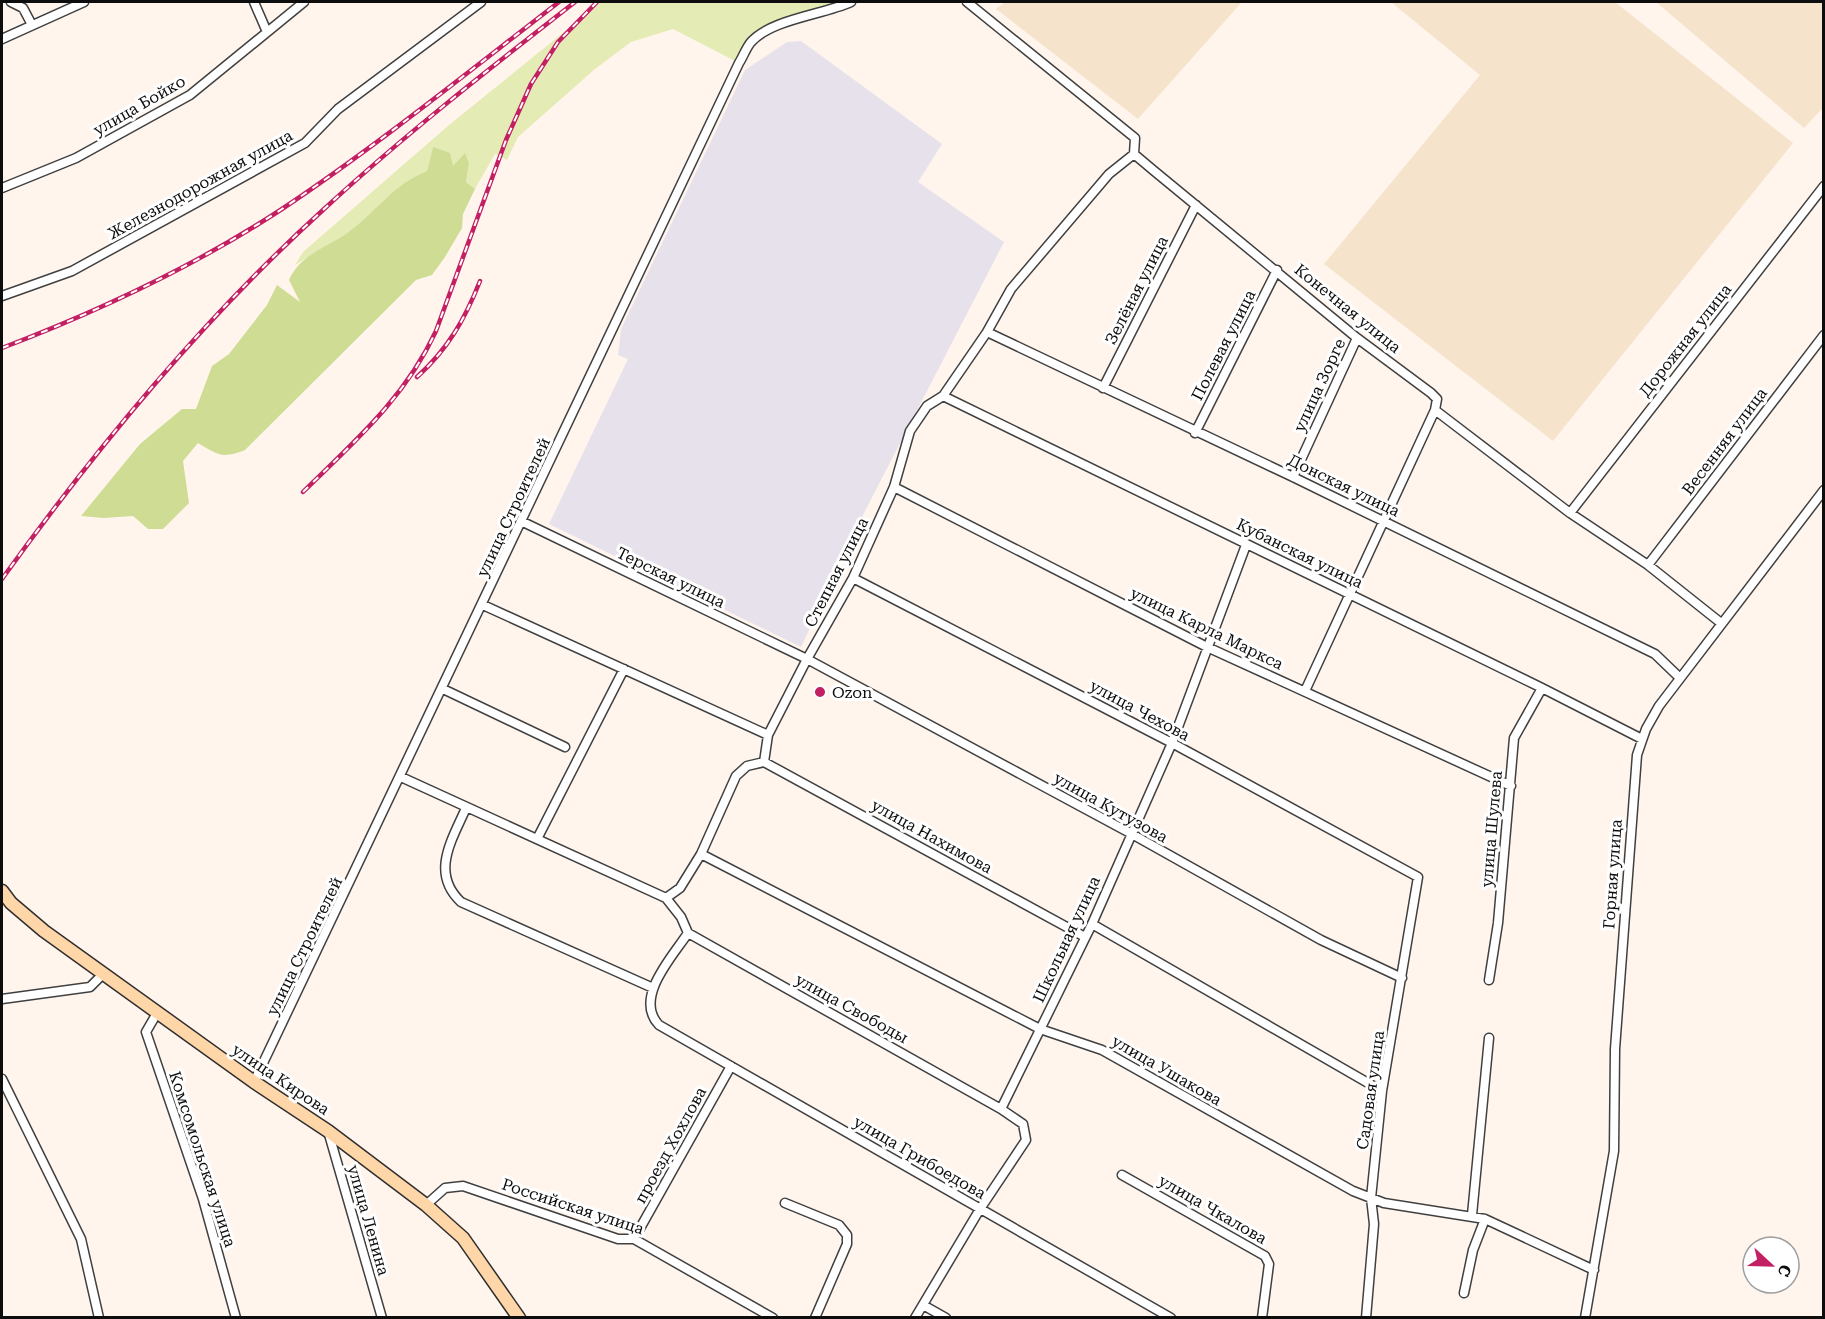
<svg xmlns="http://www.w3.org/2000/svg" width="1825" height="1319" viewBox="0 0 1825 1319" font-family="'Roboto Serif',serif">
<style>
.industrial{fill:#e7e1ec}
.farmland{fill:#f6e3cc}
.green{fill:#e5ebb5}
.forest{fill:#cfdc94}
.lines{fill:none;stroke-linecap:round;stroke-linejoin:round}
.street-casing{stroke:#404040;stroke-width:11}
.secondary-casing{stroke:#2f2f2f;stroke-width:15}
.street{stroke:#fff;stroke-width:8}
.secondary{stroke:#ffd6a8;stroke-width:12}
.rail-casing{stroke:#c22063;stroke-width:4.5}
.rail{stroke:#fff;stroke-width:2;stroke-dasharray:7;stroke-linecap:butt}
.poi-dot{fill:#c22063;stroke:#fff;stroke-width:2}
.labels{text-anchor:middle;stroke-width:6;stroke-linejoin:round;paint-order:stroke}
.street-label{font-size:16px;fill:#0d0d0d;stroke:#fff}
.poi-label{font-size:16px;fill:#0d0d0d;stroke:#fff;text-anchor:start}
</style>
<rect width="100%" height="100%" fill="#fff5ed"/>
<path class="industrial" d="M801,41L942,144L918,182L1004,242L864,513L801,647L549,524L628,359L618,355L621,329L745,70L787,42Z"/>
<path class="farmland" d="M1005,2H1242L1138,119L996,9Z
M1391,2H1615L1793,143L1553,441L1324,264L1480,75Z
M1656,2H1823V108L1804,128Z"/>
<path class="green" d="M601,2H839C801,13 752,20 735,61L673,29L631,42L595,69L518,137L507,160L495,154L475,189L466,182L469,163L465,154L453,166L433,147L427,171C394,184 377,210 351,231C334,244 313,254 295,265L303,252L449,125Z"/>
<path class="forest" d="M433,147L450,153L453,166L465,153L469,163L466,182L475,189L463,214L462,228L445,257L432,275L416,280L245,450C222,459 218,455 198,443L183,461L189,503L163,529H148L133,516L104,518L81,516L140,444L182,409H196L212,366L229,354L267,305L277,285L300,302L289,280C300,254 329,247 350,231C378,210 392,185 427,171Z"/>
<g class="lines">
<defs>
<path id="street" d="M11,2L23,8L32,25
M254,2L267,32
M967,2L1135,138L1134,154L1153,170L1357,338L1431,393L1437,399L1435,410L1570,513L1648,565L1721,623
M2,39L84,2
M1134,154L1109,174L1011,289L987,332L943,396L927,406L910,431L894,487L853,578L807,659L768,735L764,762L747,766L736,776L701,854L680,888L666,898L681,917L688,933C673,956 633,998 659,1025L1171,1318
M2,188L76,158L190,95L304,2
M2,296L72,271L305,143L338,109L481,2
M987,332L1293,477L1655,654L1680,678
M1103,388L1196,205
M943,396L1542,688L1642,739
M1195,433L1277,270
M1293,477L1357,338
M894,487L1207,647L1511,786
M1570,513L1824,186
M523,522L807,659L1130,833L1321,940L1402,978
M1648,565L1824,335
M853,578L1172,743L1418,877L1382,1091L1371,1198L1374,1224L1366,1318
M483,605L768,735
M443,689L565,747
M1305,691L1435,410
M764,762L1085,937
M401,777L666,898
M466,808C452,840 430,873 461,902L653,988
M537,839L624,669
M701,854L1040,1029L1102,1050L1353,1191L1384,1203L1485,1219L1594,1270
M1092,924L1382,1091
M688,933L1001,1109
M1489,980L1498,923L1514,738L1542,688
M2,999L90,987L103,974
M157,1013L146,1032L203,1199L236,1318
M2,1079L81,1239L99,1318
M254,1082L739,63C743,57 746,48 751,42C772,19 822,15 851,2
M328,1131L382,1318
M1122,1175L1265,1256L1269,1264L1262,1318
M785,1203L839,1225L847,1235V1244L815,1318
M426,1205L445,1188L463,1186L618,1239H634L773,1318
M1472,1215L1489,1038
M634,1239L731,1066
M1464,1293L1473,1250L1485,1219
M923,1305L946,1318
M915,1318L980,1209L1026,1140L1023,1124L1001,1109L1092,924L1172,743L1246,545
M1585,1318L1614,1151L1615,1049L1637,755L1646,729L1659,706L1824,490"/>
<path id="secondary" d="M2,891L11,903L44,931L254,1082L328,1131L426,1205L463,1238L519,1318"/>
</defs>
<use href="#street" class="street-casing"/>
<use href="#secondary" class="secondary-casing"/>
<use href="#street" class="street"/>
<use href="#secondary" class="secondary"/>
<defs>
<path id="rail" d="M2,348C99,311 195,266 282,209C378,145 468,72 559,2
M417,377C448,349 465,319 480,281
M303,492C355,441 405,398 436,331L506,140L531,84L558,42L597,2
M2,579C97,447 202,320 323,210C403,136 489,69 575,2"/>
</defs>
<use href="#rail" class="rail-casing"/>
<use href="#rail" class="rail"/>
</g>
<circle class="poi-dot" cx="820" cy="692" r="6"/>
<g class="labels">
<g class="street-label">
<text transform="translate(139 105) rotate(-30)" y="6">улица Бойко</text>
<text transform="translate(200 184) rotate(-29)" y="6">Железнодорожная улица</text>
<text transform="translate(1136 290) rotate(-63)" y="6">Зелёная улица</text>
<text transform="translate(1348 308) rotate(39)" y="6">Конечная улица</text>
<text transform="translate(1685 340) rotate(-52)" y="6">Дорожная улица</text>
<text transform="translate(1223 345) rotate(-63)" y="6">Полевая улица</text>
<text transform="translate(1319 385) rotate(-65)" y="6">улица Зорге</text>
<text transform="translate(1724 441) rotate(-53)" y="6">Весенняя улица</text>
<text transform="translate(1344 485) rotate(26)" y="6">Донская улица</text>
<text transform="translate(513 507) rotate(-65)" y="6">улица Строителей</text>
<text transform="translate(1300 553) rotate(26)" y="6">Кубанская улица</text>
<text transform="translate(836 572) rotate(-63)" y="6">Степная улица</text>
<text transform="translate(671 577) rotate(26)" y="6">Терская улица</text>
<text transform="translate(1207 628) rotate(26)" y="6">улица Карла Маркса</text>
<text transform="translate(1140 710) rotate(28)" y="6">улица Чехова</text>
<text transform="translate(1111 807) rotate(29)" y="6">улица Кутузова</text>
<text transform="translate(1491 829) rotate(-85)" y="6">улица Шулева</text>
<text transform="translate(932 836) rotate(29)" y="6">улица Нахимова</text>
<text transform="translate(1612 874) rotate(-86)" y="6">Горная улица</text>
<text transform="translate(1066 939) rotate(-65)" y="6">Школьная улица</text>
<text transform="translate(304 946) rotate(-64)" y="6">улица Строителей</text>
<text transform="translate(852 1008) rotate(29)" y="6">улица Свободы</text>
<text transform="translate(1167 1070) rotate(30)" y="6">улица Ушакова</text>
<text transform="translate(281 1079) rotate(34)" y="6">улица Кирова</text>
<text transform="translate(1370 1090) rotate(-82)" y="6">Садовая улица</text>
<text transform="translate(670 1145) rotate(-61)" y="6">проезд Хохлова</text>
<text transform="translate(920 1157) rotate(30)" y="6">улица Грибоедова</text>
<text transform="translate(203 1159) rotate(72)" y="6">Комсомольская улица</text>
<text transform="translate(573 1206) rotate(18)" y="6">Российская улица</text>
<text transform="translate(1213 1209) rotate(30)" y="6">улица Чкалова</text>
<text transform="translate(369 1220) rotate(74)" y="6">улица Ленина</text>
</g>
<g class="poi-label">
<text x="832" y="698">Ozon</text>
</g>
</g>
<rect width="1825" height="1319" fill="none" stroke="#0d0d0d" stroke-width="6"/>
<g transform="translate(1771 1265) rotate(112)"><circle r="28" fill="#ffffff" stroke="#9e9e9e" stroke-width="1.5"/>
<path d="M0-4.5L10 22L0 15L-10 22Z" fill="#c22063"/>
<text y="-9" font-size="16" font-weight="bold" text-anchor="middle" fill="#0d0d0d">С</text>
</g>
</svg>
